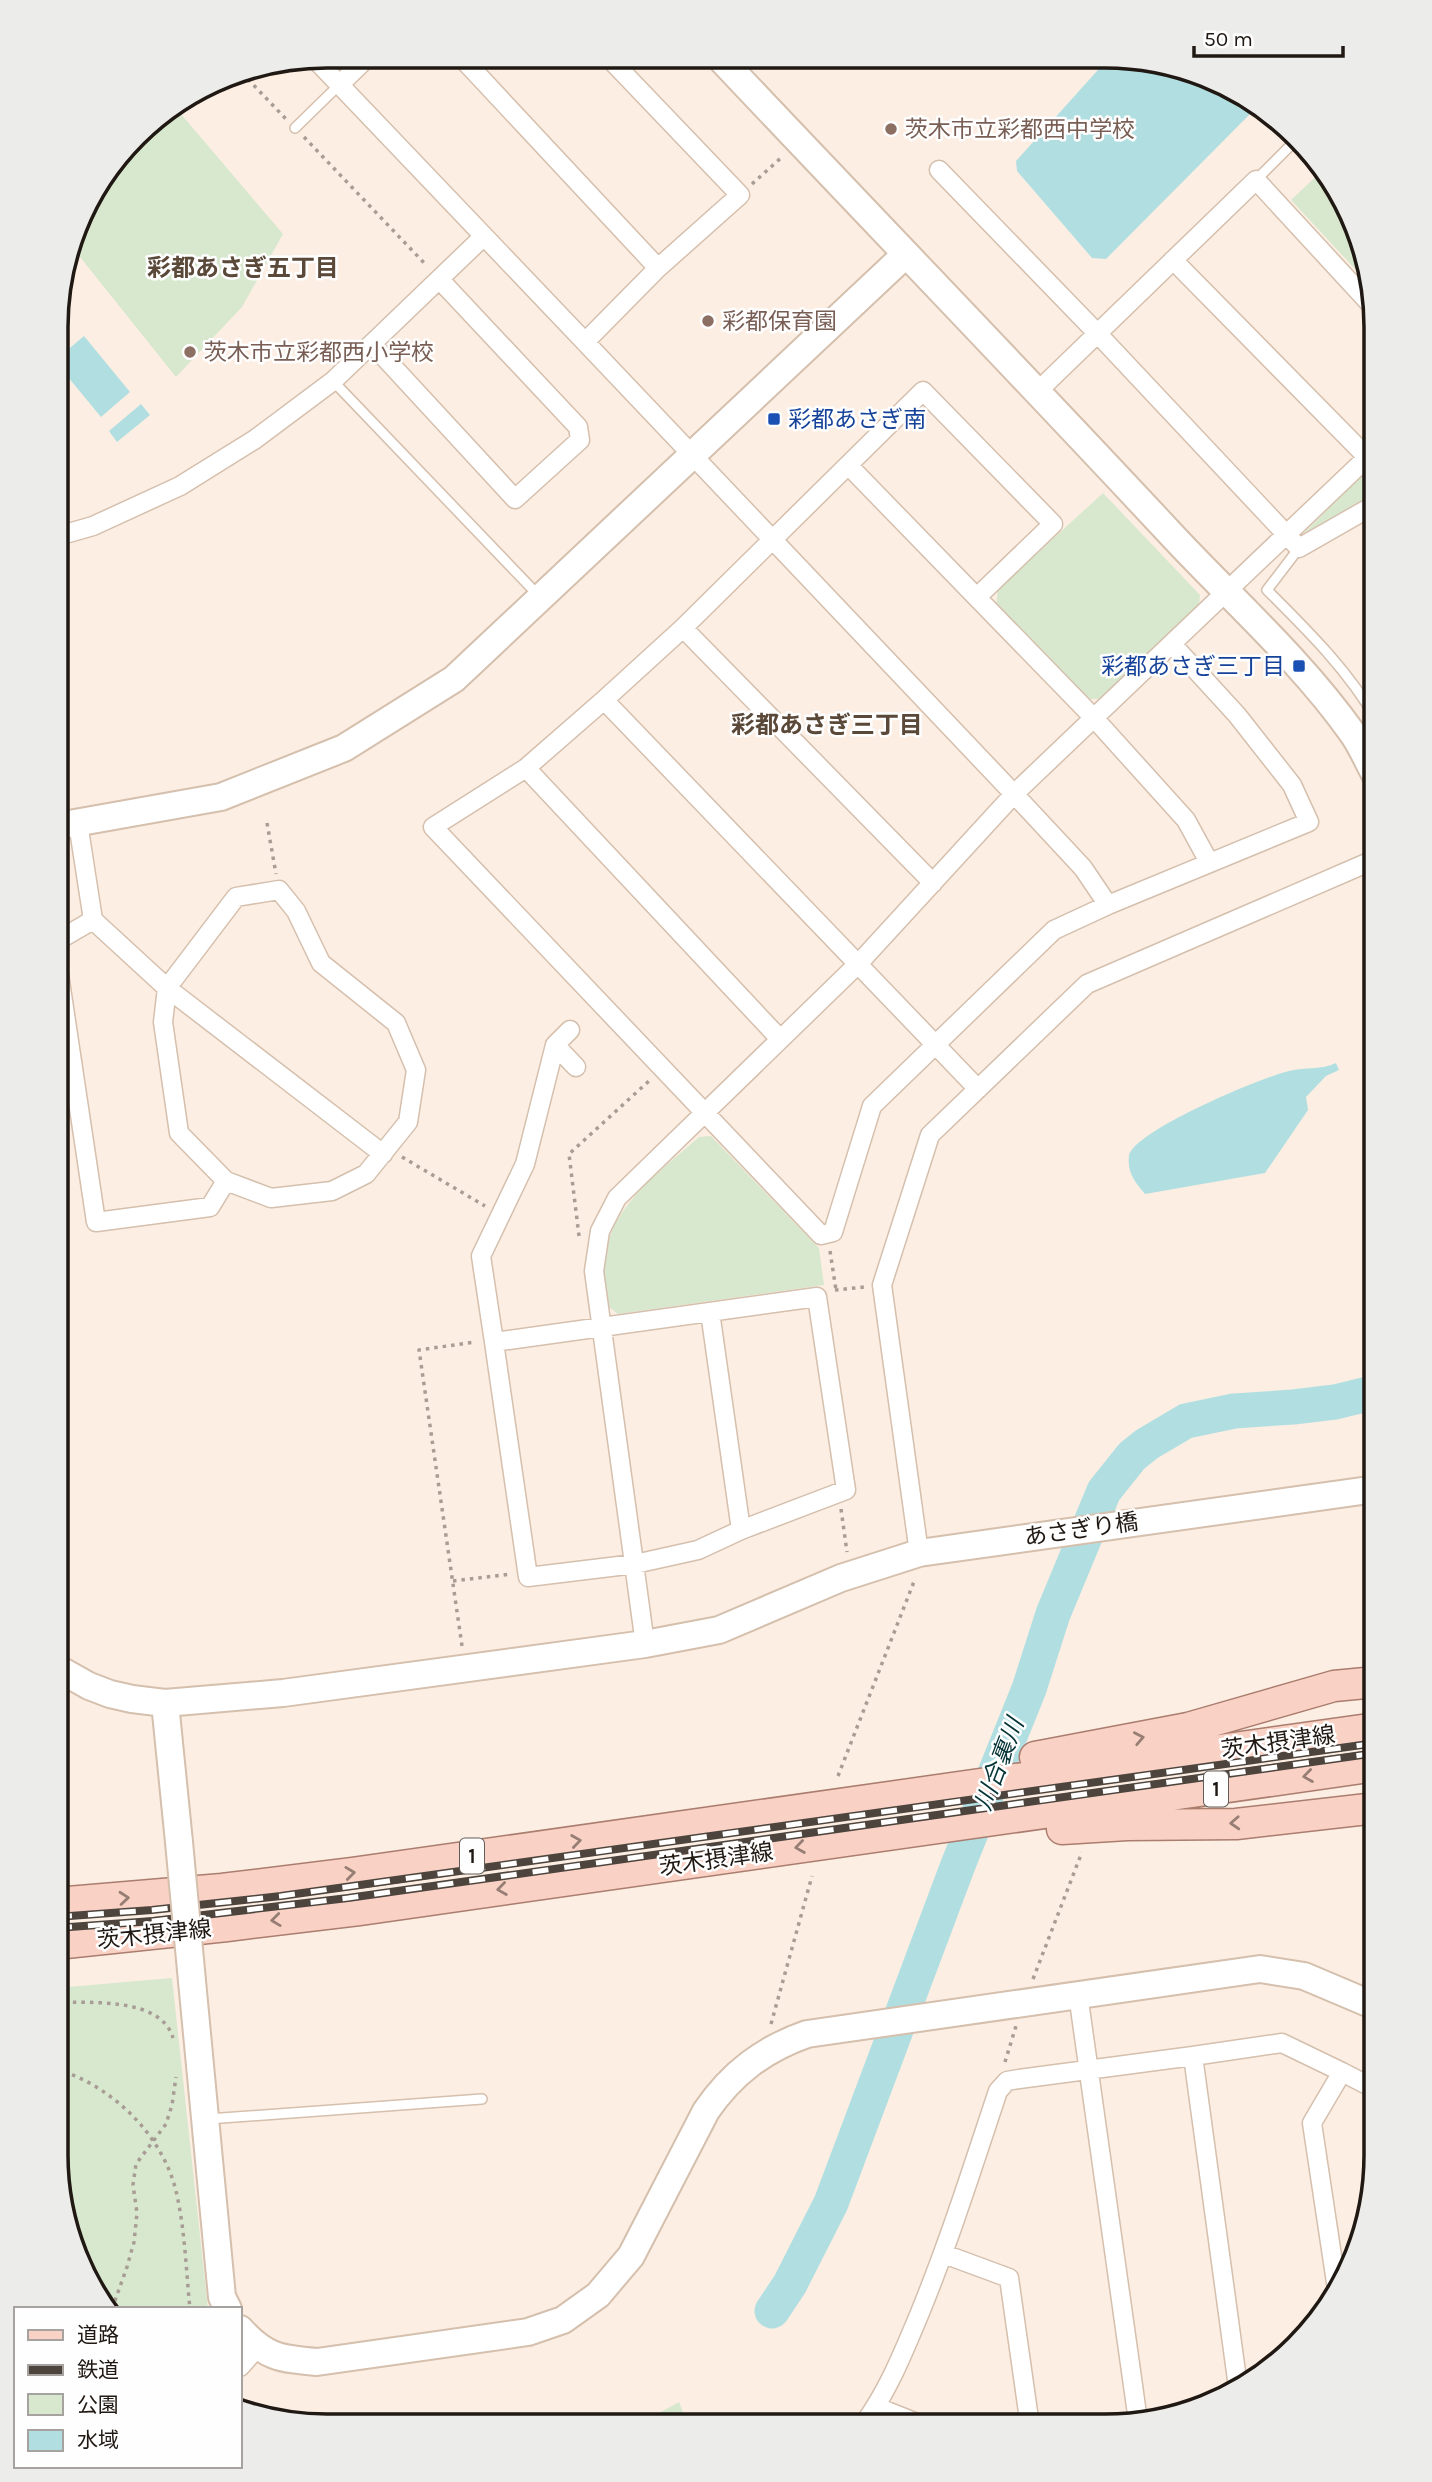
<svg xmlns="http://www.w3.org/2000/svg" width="1432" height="2482" viewBox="0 0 1432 2482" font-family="Karla,'Noto Sans JP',sans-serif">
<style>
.green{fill:#d7e8ce}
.water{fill:#b1dfe1}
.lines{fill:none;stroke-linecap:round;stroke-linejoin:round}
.river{stroke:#b1dfe1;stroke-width:35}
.lane-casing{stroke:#d5bfad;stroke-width:12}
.street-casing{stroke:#d5bfad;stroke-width:21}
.secondary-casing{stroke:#d5bfad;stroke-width:30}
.primary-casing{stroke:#aa7d6e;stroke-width:33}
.path{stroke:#a89d94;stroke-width:3.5;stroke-dasharray:3.5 5;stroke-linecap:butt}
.lane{stroke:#fff;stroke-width:9}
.street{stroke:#fff;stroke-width:18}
.secondary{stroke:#fff;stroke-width:26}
.primary{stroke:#f9d2c5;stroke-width:30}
.rail-casing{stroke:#4d443d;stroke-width:8}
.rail{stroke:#fefefe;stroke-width:5;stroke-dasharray:16;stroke-linecap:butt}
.secondary-bridge-casing{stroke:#d5bfad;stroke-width:30;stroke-linecap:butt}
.secondary-bridge{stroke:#fff;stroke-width:26}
.oneway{stroke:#977e74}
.education-dot{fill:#8d6e63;stroke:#fefefe;stroke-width:2.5}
.transit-dot{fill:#1a4fb4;stroke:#fefefe;stroke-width:2.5}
.labels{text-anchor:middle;stroke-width:5;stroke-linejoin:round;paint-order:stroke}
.shield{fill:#fefefe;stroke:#635d59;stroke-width:2}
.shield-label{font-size:21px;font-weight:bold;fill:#201812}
.education-label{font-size:23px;fill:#785e54;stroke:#fefefe;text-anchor:start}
.transit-label{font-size:23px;fill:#164399;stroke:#fefefe;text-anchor:start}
.street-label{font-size:23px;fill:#201812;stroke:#fefefe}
.neighbourhood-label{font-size:24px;font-weight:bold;fill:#5a4838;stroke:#fefefe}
.water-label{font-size:24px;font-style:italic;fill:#063436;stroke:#fefefe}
.rim{fill:none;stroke:#201812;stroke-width:3.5}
</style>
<rect width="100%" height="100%" fill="#fceee3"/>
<path class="green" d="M175,107L283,234L242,307L176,377L72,247L84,207L148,124Z
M1324,169L1330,176L1361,240L1369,284L1291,200Z
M1376,462V492L1303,534Z
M1103,493L1200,595L1199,608L1103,699H1086L996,604L998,589Z
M711,1136L819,1248L824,1285L618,1314L609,1307C607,1295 604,1281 604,1269C604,1210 660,1172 699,1137Z
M172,1978L208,2309H106L71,2242L56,2155V1988Z
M679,2402L688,2425H637Z"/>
<path class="water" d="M1106,61H1157L1224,84L1258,106L1106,259L1092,258L1017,171L1016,161Z
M84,336L130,392L101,417L58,365V358Z
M141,404L150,415L117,442L109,431Z
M1336,1063L1339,1070L1326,1076L1306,1097L1308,1110L1265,1173L1145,1194C1135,1182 1127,1173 1129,1156C1133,1131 1262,1077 1289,1071C1305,1067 1321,1070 1336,1063Z"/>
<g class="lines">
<path class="river" d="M772,2311L790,2284L831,2203L958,1865L1029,1689L1053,1614L1104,1491L1132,1456L1147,1444L1186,1421L1234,1411L1293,1407L1335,1402L1376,1392"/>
<defs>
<path id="lane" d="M295,128L339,85
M1256,180L1297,139
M333,381L538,595
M1299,548L1267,590C1306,629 1348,670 1376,719
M208,2119L482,2099"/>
<path id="street" d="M461,57L658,268
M315,59L585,342L658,268L740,195L609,58
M339,85L369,56
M939,170L1097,333L1299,548L1376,504
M1173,260L1367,457
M585,342L1014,794L1083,868L1108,905
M372,344L515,499L580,440L578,427L440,280
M1038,391L1256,180L1373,307
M848,465L1094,718L1186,820L1209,862
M58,536L93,526L180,486L254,440L333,381L483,237
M977,597L1053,524L923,391L683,628L604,700L526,768L433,827L821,1235L833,1232L872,1106L1054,930L1108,905L1309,822L1292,785L1237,715L1172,644
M683,628L933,883
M604,700L978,1089
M526,768L780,1039
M78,823L93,920L167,988L383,1154
M279,890L296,911L321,963L396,1023L416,1070L408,1122L366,1174L332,1191L271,1198L226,1181L179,1133L163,1022L167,988L236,897Z
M57,941L93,920
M57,961L96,1222L210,1207L226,1181
M555,1045L576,1067
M817,1297L846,1490L741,1530L698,1550L635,1564L528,1577L494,1342Z
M710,1312L741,1530
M494,1342L481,1256L525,1164L555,1045L570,1030
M919,1553L882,1285L930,1135L1087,984L1376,859
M645,1644L594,1271L600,1231L617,1198L859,963L1014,794L1376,449
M1078,1994L1138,2421
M1193,2056L1282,2043L1342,2072
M944,2254L1009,2278L1030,2426
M1337,2289L1312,2123L1342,2072L1375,2089
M240,2367L257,2348
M877,2407L922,2425
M863,2425C888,2391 903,2353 919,2315C949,2242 973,2166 998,2091L1007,2081L1019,2079L1193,2056L1238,2387"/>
<path id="secondary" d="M720,58C869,216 1020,372 1168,531C1230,598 1300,659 1353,734C1362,747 1368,762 1376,776
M58,826L221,797L344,748L454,679L905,255
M57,1668L89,1686L110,1694L132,1699L165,1703L283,1693L645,1644L719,1630L841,1578L919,1553L1376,1489
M165,1703L179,1842
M192,1981L222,2297L228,2309
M240,2329C265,2357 280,2359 317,2362L528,2332L563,2320L598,2295L631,2256L706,2111C732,2073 764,2049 807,2034L1260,1969L1304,1976L1375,2006"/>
<path id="primary" d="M1035,1757L1188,1728L1334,1686L1376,1682
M1062,1829L1127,1825L1236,1824L1376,1808
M56,1903L222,1889L353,1873L1376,1728
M56,1944L227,1926L359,1910L1376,1766"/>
</defs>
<use href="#lane" class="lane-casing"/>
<use href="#street" class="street-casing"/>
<use href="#secondary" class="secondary-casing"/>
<use href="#primary" class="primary-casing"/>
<path class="path" d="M242,73L286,119
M304,137L427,266
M752,184L782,157
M267,823L276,874
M402,1157L485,1206
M579,1236L569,1154L650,1080
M830,1251L836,1290
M835,1290L865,1287
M841,1509L847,1552
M453,1581L511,1574
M462,1646L419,1350L475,1342
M838,1776L915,1579
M1033,1979L1082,1852
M56,2002C91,2003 161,1997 173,2038
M771,2024L812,1876
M1005,2062L1016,2026
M56,2069C111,2085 162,2134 176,2191C185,2229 186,2270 190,2309
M112,2309L127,2267L134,2242L137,2213L133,2185L136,2164L166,2124L172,2105L176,2077"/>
<use href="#lane" class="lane"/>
<use href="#street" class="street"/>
<use href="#secondary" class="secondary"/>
<use href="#primary" class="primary"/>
<defs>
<path id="rail" d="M56,1917L152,1910L281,1896L1376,1743
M56,1928L153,1921L348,1898L1376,1753"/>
</defs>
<use href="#rail" class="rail-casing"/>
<use href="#rail" class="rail"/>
<defs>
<path id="secondary-bridge" d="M179,1842L192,1981"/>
</defs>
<use href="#secondary-bridge" class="secondary-bridge-casing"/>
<use href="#secondary-bridge" class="secondary-bridge"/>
</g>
<defs><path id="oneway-chevron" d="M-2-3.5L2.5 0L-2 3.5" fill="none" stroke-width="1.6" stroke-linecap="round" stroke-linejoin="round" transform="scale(1.75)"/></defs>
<g class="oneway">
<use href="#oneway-chevron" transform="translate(1139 1738) rotate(-11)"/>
<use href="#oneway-chevron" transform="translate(1308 1776) rotate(172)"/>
<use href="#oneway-chevron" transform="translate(1235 1823) rotate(177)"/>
<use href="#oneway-chevron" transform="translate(576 1841) rotate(-8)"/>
<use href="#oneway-chevron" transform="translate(800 1847) rotate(172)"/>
<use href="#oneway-chevron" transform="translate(350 1873) rotate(-7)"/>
<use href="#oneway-chevron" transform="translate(502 1889) rotate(172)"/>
<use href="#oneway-chevron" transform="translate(124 1898) rotate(-5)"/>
<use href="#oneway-chevron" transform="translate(276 1920) rotate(173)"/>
</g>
<g class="education-dot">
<circle cx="891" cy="129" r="7"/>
<circle cx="708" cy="321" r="7"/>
<circle cx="190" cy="352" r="7"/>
</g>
<g class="transit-dot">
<rect x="767" y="412" width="14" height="14" rx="3.5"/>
<rect x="1292" y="659" width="14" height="14" rx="3.5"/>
</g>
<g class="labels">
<g class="shield">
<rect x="1204" y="1771.5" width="24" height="35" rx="5"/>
<rect x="460" y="1838.5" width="24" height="35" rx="5"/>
</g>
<g class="shield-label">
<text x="1216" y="1796">1</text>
<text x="472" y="1863">1</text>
</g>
<g class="education-label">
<text x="905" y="137">茨木市立彩都西中学校</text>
<text x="722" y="329">彩都保育園</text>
<text x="204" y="360">茨木市立彩都西小学校</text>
</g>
<g class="transit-label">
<text x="788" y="427">彩都あさぎ南</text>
<text x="1285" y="674" text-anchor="end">彩都あさぎ三丁目</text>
</g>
<g class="street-label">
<text transform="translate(1081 1529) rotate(-8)" y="8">あさぎり橋</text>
<text transform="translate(1278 1742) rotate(-8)" y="8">茨木摂津線</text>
<text transform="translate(716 1859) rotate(-8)" y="8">茨木摂津線</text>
<text transform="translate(154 1934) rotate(-6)" y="8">茨木摂津線</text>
</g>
<g class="neighbourhood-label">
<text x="243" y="276">彩都あさぎ五丁目</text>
<text x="827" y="733">彩都あさぎ三丁目</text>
</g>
<g class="water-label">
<text transform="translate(999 1764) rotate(-69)" y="8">川合裏川</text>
</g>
</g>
<path d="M0 0H1432V2482H0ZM327 68H1105A259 259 0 0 1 1364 327V2155A259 259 0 0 1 1105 2414H327A259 259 0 0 1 68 2155V327A259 259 0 0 1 327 68Z" fill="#ececeb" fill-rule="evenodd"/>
<path class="rim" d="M327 68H1105A259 259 0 0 1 1364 327V2155A259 259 0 0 1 1105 2414H327A259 259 0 0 1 68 2155V327A259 259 0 0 1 327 68Z"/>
<rect x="14" y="2307" width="228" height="161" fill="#fefefe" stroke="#a5a2a0" stroke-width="2"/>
<rect x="28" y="2330" width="35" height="10" fill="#f9d2c5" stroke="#a5a2a0" stroke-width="2"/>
<text x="77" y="2342" font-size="21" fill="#201812">道路</text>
<rect x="28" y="2365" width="35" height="10" fill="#4d443d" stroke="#a5a2a0" stroke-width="2"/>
<text x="77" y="2377" font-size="21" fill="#201812">鉄道</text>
<rect x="28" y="2394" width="35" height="21" fill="#d7e8ce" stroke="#a5a2a0" stroke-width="2"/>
<text x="77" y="2412" font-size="21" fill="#201812">公園</text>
<rect x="28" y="2430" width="35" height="21" fill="#b1dfe1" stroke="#a5a2a0" stroke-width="2"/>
<text x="77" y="2447" font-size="21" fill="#201812">水域</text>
<path d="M1194 46v10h149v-10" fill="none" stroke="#201812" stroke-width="3.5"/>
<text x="1204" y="46" font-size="21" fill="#201812" stroke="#fefefe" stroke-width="5" paint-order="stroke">50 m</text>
</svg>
